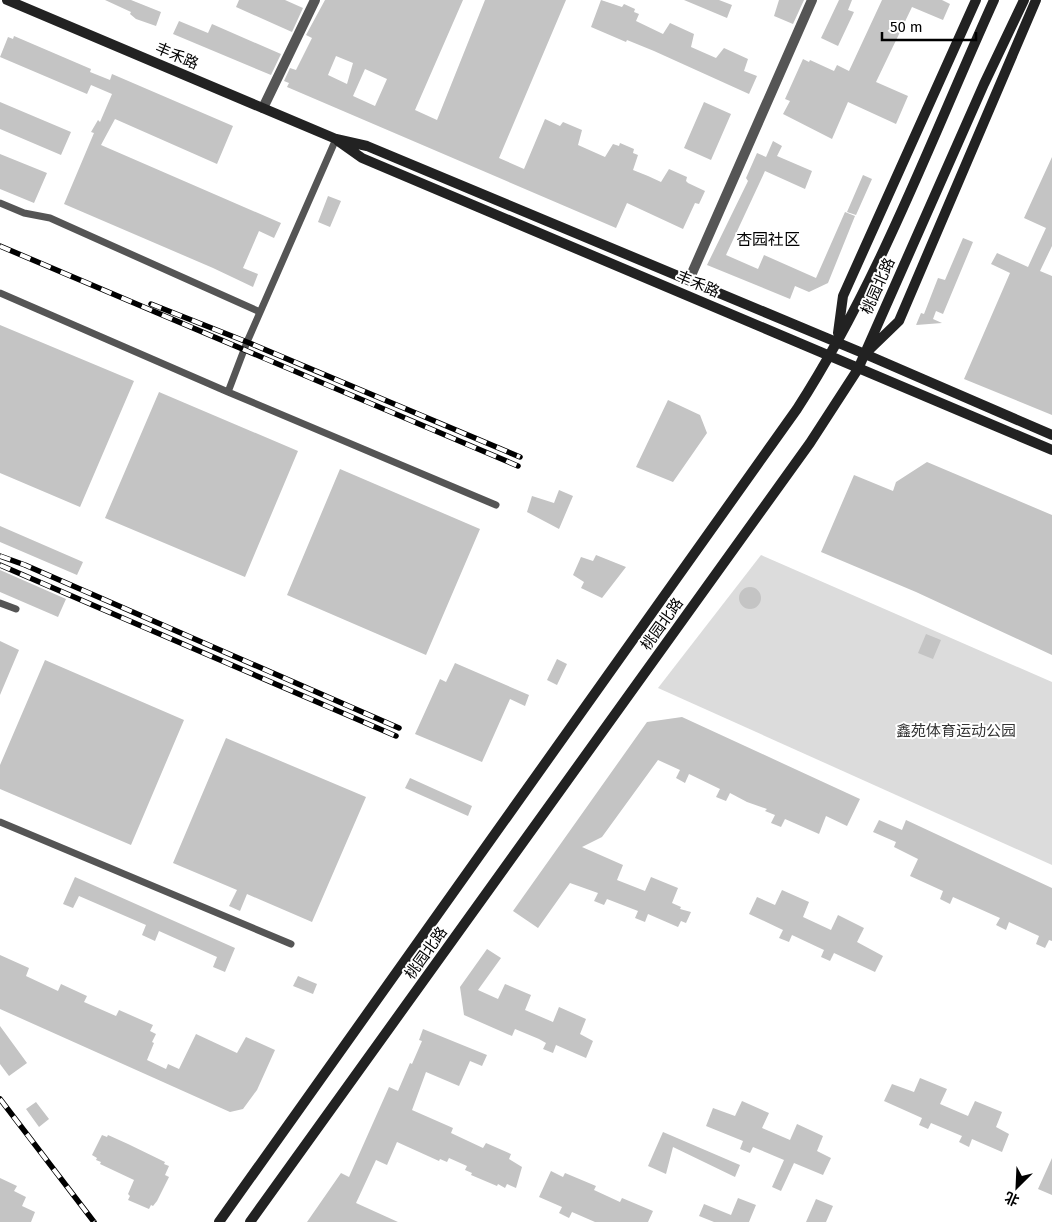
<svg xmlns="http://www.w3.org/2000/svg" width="1052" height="1222" viewBox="0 0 1052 1222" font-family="'Fira Sans','Noto Sans SC',sans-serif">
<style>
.green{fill:#dcdcdc}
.building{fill:#c4c4c4;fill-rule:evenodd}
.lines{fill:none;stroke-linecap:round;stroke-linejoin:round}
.lane{stroke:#555;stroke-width:7}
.street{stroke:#555;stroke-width:10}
.secondary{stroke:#222;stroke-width:10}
.rail-casing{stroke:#000;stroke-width:5.5}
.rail{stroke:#fff;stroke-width:4;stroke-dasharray:11;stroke-linecap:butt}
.labels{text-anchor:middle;stroke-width:4;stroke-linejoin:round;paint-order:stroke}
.street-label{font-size:15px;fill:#000;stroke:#fff}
.park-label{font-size:15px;fill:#333;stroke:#fff}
.neighbourhood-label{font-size:16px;fill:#000;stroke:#fff}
</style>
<rect width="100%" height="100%" fill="#fff"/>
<path class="green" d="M761,555L1052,682V865L658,688Z"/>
<path class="building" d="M105,0H131L161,12L156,26L136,19L130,14L131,12Z
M239,0H285L303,8L292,32L236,7Z
M325,0H463L415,110L437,120L485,0H566L499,158L524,169L545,119L560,126L563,122L582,130L578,145L605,157L613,144L619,146L620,143L634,149L633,153L638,155L633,170L648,176L661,182L669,169L687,177L686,181L688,183L705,191L699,204L695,203L683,229L627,203L616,228L287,87L289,83L284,81L290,68L296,70L312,38L306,35ZM336,56L353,63L347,84L328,75ZM365,69L387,79L375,106L353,96Z
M601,0L622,7L624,4L635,9L634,12L639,14L636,21L663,34L670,23L694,34L691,47L716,58L724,48L748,59L744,71L757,76L749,94L654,51L627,40L626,42L591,27Z
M684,0H719L732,5L727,18Z
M779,0H804L793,24L774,16Z
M839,0H852L848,10L854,12L838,46L821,38Z
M882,0H942L950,4L943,20L912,7L876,82L908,96L896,124L848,102L832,139L783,114L790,101L785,99L803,59L809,62L810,60L834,71L837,65L849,71Z
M179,21L208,33L212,24L281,54L271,75L173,34Z
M14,36L91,69L90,72L110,80L112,74L233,126L217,164L115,119L101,145L281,223L274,238L259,231L243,268L258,274L253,287L213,268L64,204L94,133L91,132L98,120L100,122L112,94L91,85L87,94L0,57L8,37L13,39Z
M0,102L71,132L61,155L0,129Z
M704,102L731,114L711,160L684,148Z
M773,141L782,146L777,156L812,171L805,189L765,171L726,255L758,269L764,255L816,278L845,212L855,216L828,283L809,292L795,286L790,299L707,265L748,181L746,178L757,153L766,157Z
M0,154L47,173L34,203L0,189Z
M1052,157V246L1040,271L1052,276V415L964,379L1010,273L991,264L997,253L1028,267L1046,228L1024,218Z
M863,175L872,179L856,215L847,212Z
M328,196L341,201L330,227L318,222Z
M963,238L973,242L943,314L936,311L933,319L942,323L916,325L921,313L924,314L938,278L945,280Z
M0,325L134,381L80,507L0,473Z
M159,392L298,451L245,577L105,518Z
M668,400L700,415L707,433L673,482L636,467Z
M927,462L1052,515V655L916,592L821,552L854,475L893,491L896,482Z
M340,469L480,529L426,655L287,595Z
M559,490L573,496L559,529L527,512L532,496L554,503Z
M0,526L83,562L77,575L0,542Z
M596,555L626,567L602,598L581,588L584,582L573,575L581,557L593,561Z
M0,570L66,599L58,617L0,592Z
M739 598a11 11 0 1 1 22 0a11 11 0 1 1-22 0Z
M926,634L941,640L933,659L918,653Z
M0,641L19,650L0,695Z
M557,659L567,664L557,685L547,680Z
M45,660L184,720L131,845L0,789V765Z
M455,663L529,695L525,706L510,699L482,762L415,734L440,679L446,682Z
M682,717L860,799L847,826L826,816L819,834L785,819L781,827L771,823L775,815L765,811L767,809L747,802L730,793L726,801L716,797L720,789L689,774L685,783L676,778L680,770L658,760L602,837L582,847L623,865L617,880L645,891L651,877L678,888L672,903L681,907L680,909L691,912L686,923L681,921L678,927L648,914L645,922L635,918L638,911L607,899L604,905L594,901L598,893L570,883L538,928L513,911L647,722Z
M226,738L366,797L312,922L247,894L240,911L229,906L237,890L173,863Z
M410,778L472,806L468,816L405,788Z
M879,820L902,830L906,820L1052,888V941L1049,940L1045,948L1036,944L1039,936L1009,922L1006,930L996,925L1000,918L953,897L950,904L940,899L943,891L910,876L918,859L894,847L896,842L873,832Z
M75,877L235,948L225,972L213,967L217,957L159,931L155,941L142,935L146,925L79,896L73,908L63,904Z
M782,890L809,902L803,917L831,930L838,915L864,928L857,942L883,956L875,972L834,953L830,961L821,957L824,950L792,935L789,942L779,938L783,930L749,914L757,897L775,905Z
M487,949L501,958L478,990L498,999L505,984L531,995L525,1010L553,1022L559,1007L586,1019L580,1034L593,1041L586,1058L556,1045L553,1053L543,1049L546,1043L539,1039L515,1029L512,1036L464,1015L460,987Z
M0,955L29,968L26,976L58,991L61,984L87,996L84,1002L116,1016L119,1010L153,1025L150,1031L156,1034L152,1042L154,1043L147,1060L166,1069L168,1064L179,1069L196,1034L237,1053L246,1037L275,1050L257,1090L243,1109L230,1112L0,1009Z
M298,976L317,984L313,994L293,986Z
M0,1026L27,1063L9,1076L0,1064Z
M423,1029L487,1055L482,1066L470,1061L459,1086L426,1072L412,1110L453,1128L451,1133L483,1148L486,1143L511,1154L509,1159L522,1167L516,1188L507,1184L505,1188L498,1184L497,1186L471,1175L472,1173L465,1170L467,1166L449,1158L447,1162L440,1159L439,1161L397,1142L387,1165L376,1160L356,1203L398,1222H307L341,1173L349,1177L389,1087L398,1091L410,1063L412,1064L422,1041L419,1040Z
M920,1078L947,1089L940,1104L968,1116L975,1101L1002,1112L996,1127L1009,1134L1002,1152L972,1139L969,1147L959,1142L962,1136L931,1123L928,1129L919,1125L922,1118L884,1101L892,1084L914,1092Z
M742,1101L769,1113L762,1128L790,1140L797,1124L823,1136L817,1151L831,1158L823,1175L794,1163L781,1191L772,1187L784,1160L753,1147L750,1153L740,1149L743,1141L706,1126L713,1108L735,1116Z
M36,1102L49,1119L39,1127L26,1109Z
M663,1132L740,1165L735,1177L673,1147L666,1174L648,1166Z
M102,1135L107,1137L108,1135L128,1144L165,1162L164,1164L169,1166L165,1175L169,1177L157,1201L153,1206L151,1205L149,1209L128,1200L130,1196L128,1194L134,1180L100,1164L101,1162L96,1160L97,1158L92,1155Z
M1052,1158V1195L1038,1189Z
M551,1171L563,1177L565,1173L596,1186L594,1190L620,1202L622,1198L653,1211L648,1222H595L572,1212L569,1218L559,1213L562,1207L539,1197Z
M0,1178L17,1186L14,1191L26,1197L22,1206L35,1212L31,1222H0Z
M738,1198L756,1205L749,1222H714L699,1216L704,1204L731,1215Z
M816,1199L833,1206L826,1222H806Z"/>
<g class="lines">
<path class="lane" d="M0,203L24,213L50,218L260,312
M0,293L228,392L496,505
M228,392L247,342L336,139
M0,603L16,609
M0,822L291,944"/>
<path class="street" d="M263,108L315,0
M689,280L812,0"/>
<path class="secondary" d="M7,0L336,139L367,146L865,354L1052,435
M338,141L362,158L1052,450
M838,333L843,296L976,0
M869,350L899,321L1036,0
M219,1222L797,409C879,282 932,137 994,0
M250,1222L810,443L858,369L984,84L1024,0"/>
<defs>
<path id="rail" d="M0,246L518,466
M151,304L247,342L520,457
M0,556L25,565L399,728
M0,565L396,736
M0,1099L94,1222"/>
</defs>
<use href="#rail" class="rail-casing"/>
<use href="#rail" class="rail"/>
</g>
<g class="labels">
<g class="street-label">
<text transform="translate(177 56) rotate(23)" y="5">丰禾路</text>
<text transform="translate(698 284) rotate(23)" y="5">丰禾路</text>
<text transform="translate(878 286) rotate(-66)" y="5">桃园北路</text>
<text transform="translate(662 624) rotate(-54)" y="5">桃园北路</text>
<text transform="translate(426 953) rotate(-54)" y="5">桃园北路</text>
</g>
<g class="park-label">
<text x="956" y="736">鑫苑体育运动公园</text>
</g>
<g class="neighbourhood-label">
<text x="768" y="245">杏园社区</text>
</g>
</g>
<g transform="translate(1017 1187) rotate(204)" stroke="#ffffff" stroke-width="4" paint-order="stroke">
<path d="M0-4L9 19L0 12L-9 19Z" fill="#000000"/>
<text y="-8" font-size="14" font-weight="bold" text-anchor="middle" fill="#000000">北</text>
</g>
<path d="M882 32v8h94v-8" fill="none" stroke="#000000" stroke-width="2.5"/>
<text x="890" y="32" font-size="15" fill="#000000" stroke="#ffffff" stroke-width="4" paint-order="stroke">50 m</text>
</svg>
